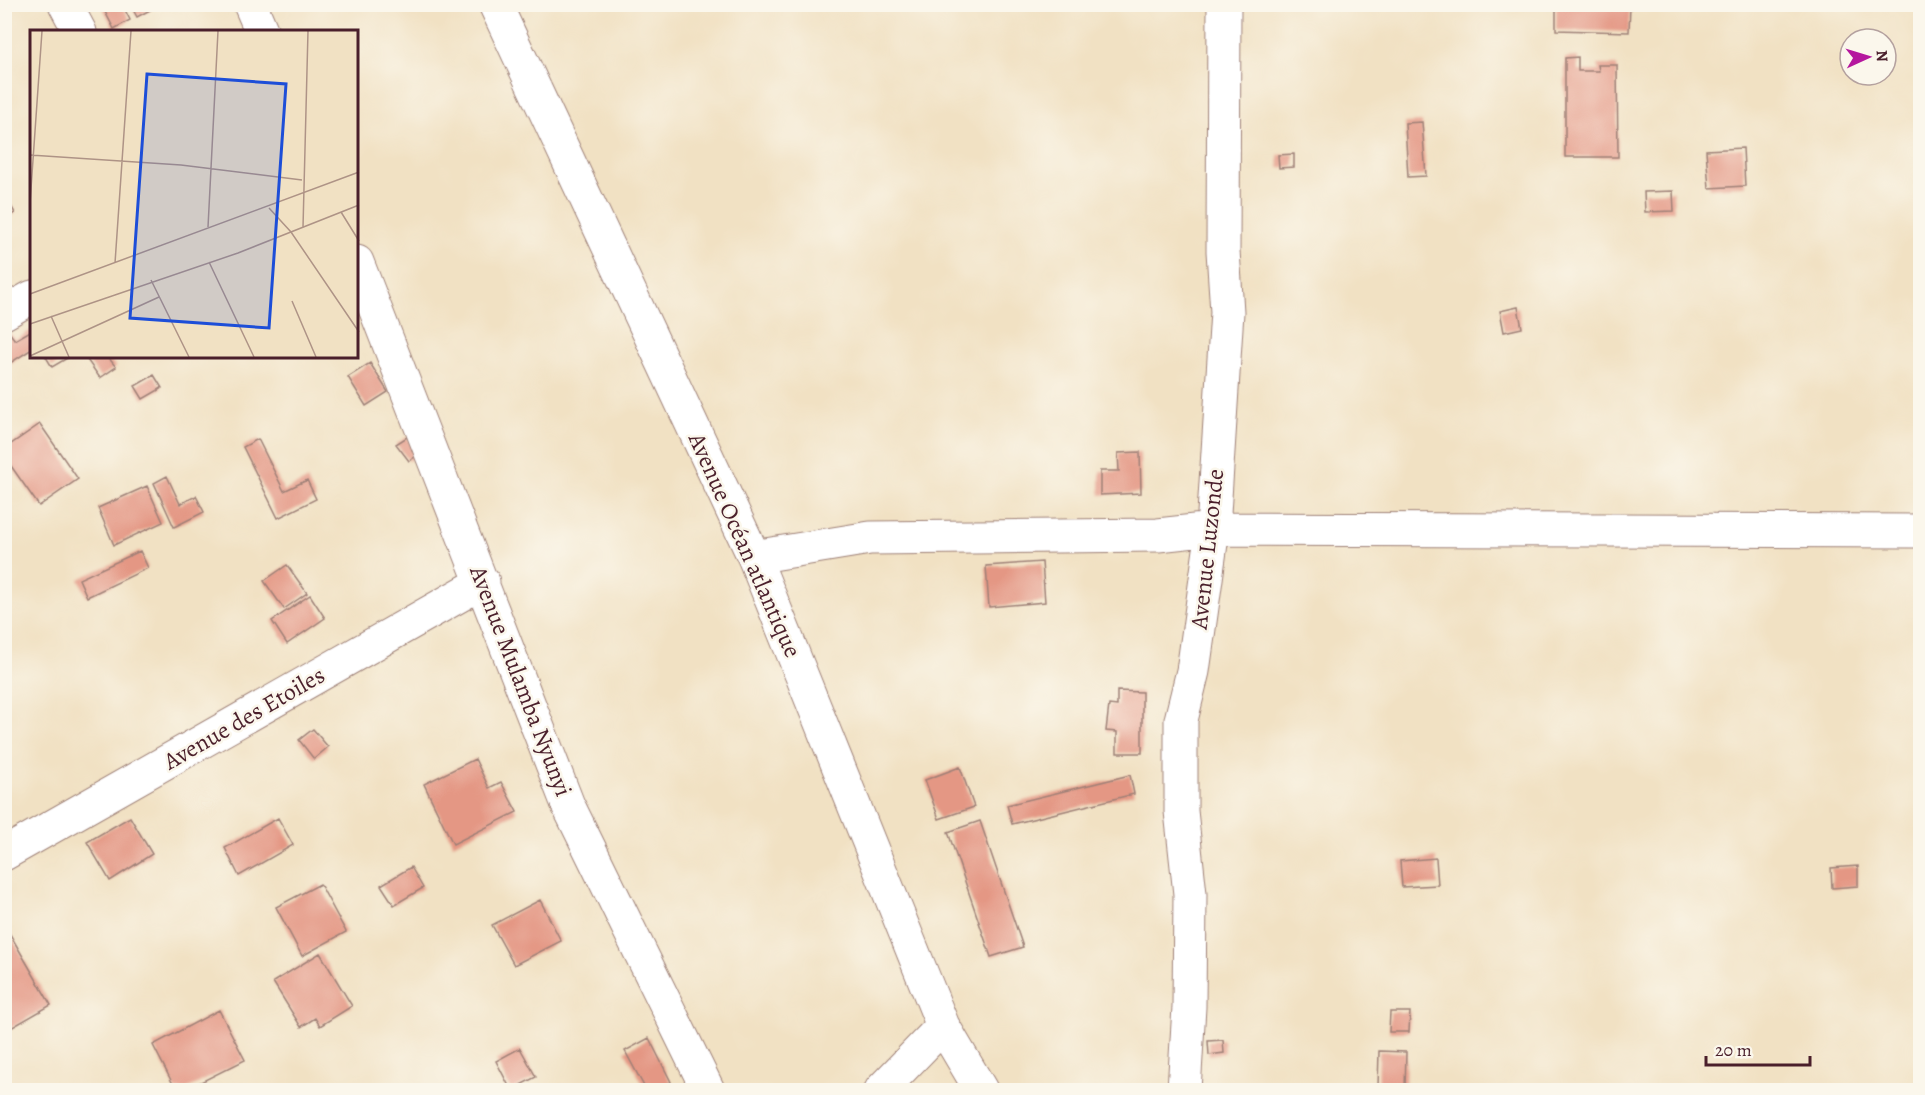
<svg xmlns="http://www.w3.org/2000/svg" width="1925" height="1095" viewBox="0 0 1925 1095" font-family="Alegreya,serif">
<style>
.building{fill:#e49784}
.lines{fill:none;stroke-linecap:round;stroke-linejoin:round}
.street-casing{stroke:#9e8077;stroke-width:35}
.street{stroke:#fff;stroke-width:33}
.labels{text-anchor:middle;stroke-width:5;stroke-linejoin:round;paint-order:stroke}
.street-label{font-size:24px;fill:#4a1f2b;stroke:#fbf7ec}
.inset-road{fill:none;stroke:#ae9386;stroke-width:1.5}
.view{fill:#1d4ed8;fill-opacity:0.15;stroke:#1d4ed8;stroke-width:3}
.inset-edge{fill:none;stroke:#4a1f2b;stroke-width:3}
</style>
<rect width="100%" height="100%" fill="#fbf7ec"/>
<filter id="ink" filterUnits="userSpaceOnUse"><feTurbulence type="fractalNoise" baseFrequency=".0167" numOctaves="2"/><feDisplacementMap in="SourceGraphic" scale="12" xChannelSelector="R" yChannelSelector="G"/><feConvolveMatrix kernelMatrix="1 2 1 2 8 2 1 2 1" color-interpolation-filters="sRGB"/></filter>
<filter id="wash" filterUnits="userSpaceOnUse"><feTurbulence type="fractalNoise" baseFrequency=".008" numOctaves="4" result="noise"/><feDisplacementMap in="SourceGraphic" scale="24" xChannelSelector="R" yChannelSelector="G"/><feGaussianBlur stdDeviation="1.35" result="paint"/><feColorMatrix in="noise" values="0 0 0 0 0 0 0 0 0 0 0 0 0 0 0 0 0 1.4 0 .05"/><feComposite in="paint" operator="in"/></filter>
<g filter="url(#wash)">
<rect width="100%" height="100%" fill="#f1e1c3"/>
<g id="blocks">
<path class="building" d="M101,4H122L130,20L114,29Z
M130,4H161L137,17Z
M1556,4H1630L1629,32L1556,30Z
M1578,57V71H1599L1598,65H1617L1618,157H1565V58Z
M1422,122L1426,176L1408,177L1405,123Z
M1743,148L1745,186L1709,188L1706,150Z
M1294,154V167L1279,168L1278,155Z
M1673,191L1674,211L1645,212L1644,192Z
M4,194L15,213L4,219Z
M1518,307L1522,328L1504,332L1500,311Z
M32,330V349L4,367V333L8,331L15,340Z
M46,357H69L52,367Z
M85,357H108L116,367L100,378Z
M370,363L388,392L366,406L348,377Z
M154,375L162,388L143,399L135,386Z
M40,424L78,479L39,506L4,456V449Z
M407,437L419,454L409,461L396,444Z
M258,439L284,491L307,480L316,499L278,518L243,447Z
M1140,452L1141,493L1100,495V471H1119L1118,453Z
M167,476L180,504L196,496L204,512L174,527L154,483Z
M147,486L163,522L114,545L98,508Z
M140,551L148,568L87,597L79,579Z
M1042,562L1045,602L989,607L986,566Z
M287,565L307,593L284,609L264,581Z
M310,595L325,618L287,644L272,621Z
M1117,691L1142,692V753H1117V732L1106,731L1109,705L1117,706Z
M313,729L328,747L314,759L299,740Z
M475,759L489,788L501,782L517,812L453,844L424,784Z
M960,767L974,807L939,819L925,780Z
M1130,775L1134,794L1012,824L1007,805Z
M130,817L152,854L110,881L87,842Z
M278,818L293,845L239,876L225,848Z
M980,821L1023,947L991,957L948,832Z
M1436,858L1438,885L1402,887L1400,861Z
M1858,866V886L1832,888L1831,868Z
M411,867L423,888L394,905L381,885Z
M320,884L346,932L302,956L276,907Z
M540,900L561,941L514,965L492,925Z
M4,924L51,1005L4,1032Z
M320,953L352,1006L320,1026L315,1018L301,1027L273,982Z
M219,1010L245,1060L185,1090H176L153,1045Z
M1390,1012H1410L1409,1032H1389Z
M649,1038L671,1082L655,1090H646L625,1051Z
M1223,1040L1224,1053L1209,1055L1208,1041Z
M520,1048L536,1077L511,1090L496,1061Z
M1379,1051L1406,1052L1405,1088L1378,1087Z"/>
</g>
</g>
<g filter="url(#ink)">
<use href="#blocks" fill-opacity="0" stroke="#9e8077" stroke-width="1.5"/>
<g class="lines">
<defs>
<path id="street" d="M65,4L80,32
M250,4L262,32
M495,4L754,557L943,1026L981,1090
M357,262L568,805L708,1090
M4,313L32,297
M754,557L870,538L1158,535L1213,529L1920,531
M4,854L483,582
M881,1090L943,1026
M1184,1090L1189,1007L1190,894L1181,811V720L1193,671L1213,529L1227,312L1223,251L1224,4"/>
</defs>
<use href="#street" class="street-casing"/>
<use href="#street" class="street"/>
</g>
</g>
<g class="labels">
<g class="street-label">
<text transform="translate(745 545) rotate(66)" y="8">Avenue Océan atlantique</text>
<text transform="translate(1207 549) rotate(-84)" y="8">Avenue Luzonde</text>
<text transform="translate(521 681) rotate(69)" y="8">Avenue Mulamba Nyunyi</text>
<text transform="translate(244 718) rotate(-30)" y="8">Avenue des Etoiles</text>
</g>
</g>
<g transform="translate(30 30)">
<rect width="328" height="328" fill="#f1e1c3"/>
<path class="inset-road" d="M0,125L151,135L272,150M0,173L12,1M239,178L261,202L329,302M311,182L329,211M178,197L188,1M273,197L278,1M179,232L224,327M85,233L101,1M121,250L159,327M0,264L329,142M262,271L286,327M21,286L39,327M0,294L208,223L329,175M0,326L129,267"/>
<path class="view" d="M117,44L256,54L239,298L100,288Z"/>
<rect width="328" height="328" class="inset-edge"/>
</g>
<rect width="1925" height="1095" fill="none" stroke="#fbf7ec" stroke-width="24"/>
<g transform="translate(1868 57) rotate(86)"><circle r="28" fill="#fbf7ec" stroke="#b4a19f" stroke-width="1.5"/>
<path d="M0-4.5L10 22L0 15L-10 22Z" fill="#b5179e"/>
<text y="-9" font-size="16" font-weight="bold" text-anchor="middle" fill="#4a1f2b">N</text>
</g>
<path d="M1706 1056v9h104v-9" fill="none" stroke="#4a1f2b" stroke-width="3"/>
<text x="1715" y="1056" font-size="18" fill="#4a1f2b" stroke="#fbf7ec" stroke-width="4.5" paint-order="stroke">20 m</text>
</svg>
